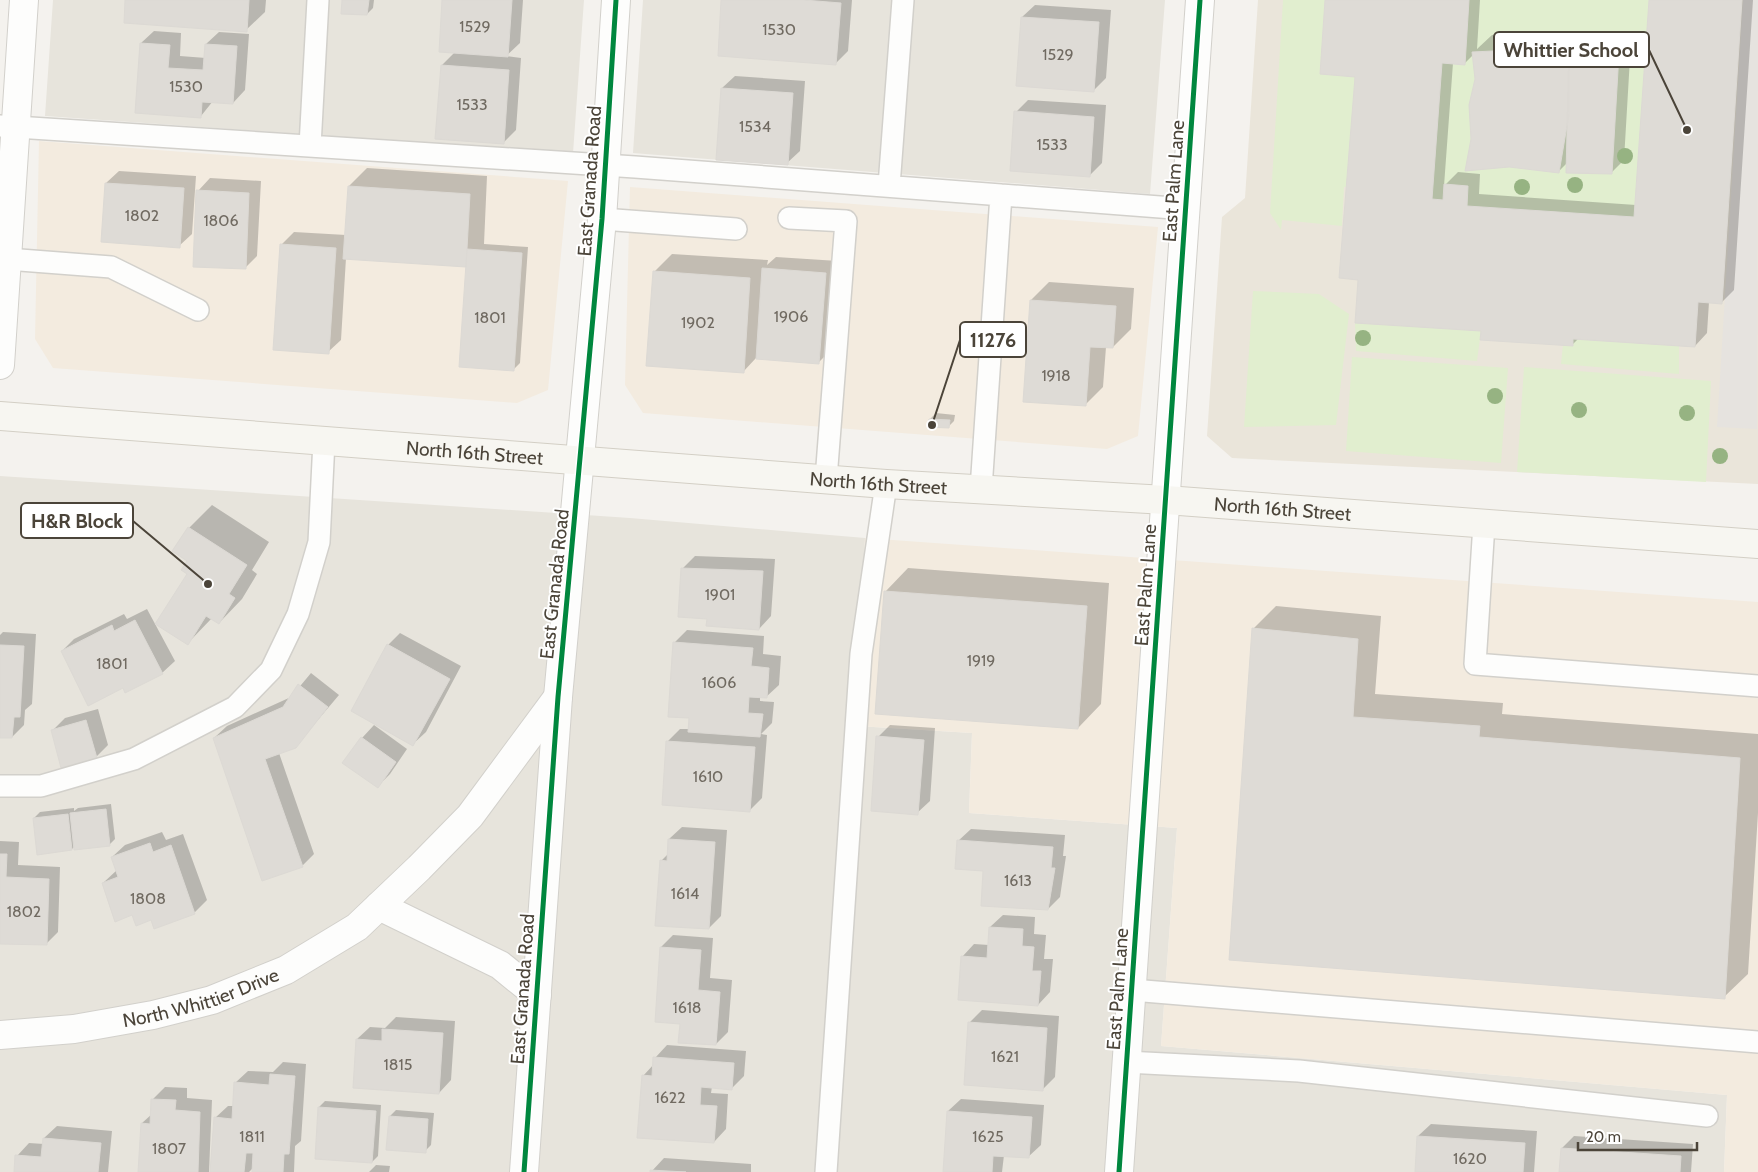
<svg xmlns="http://www.w3.org/2000/svg" width="1758" height="1172" viewBox="0 0 1758 1172" font-family="Cabin,sans-serif">
<style>
.residential{fill:#e7e4dc}
.commercial{fill:#f3ebdf}
.education{fill:#eae5da}
.green{fill:#e1eecf}
.parking{fill:#e6e3df}
.shadow{fill:#0003}
.building{fill:#dedbd6;stroke:#dcd9d4}
.lines{fill:none;stroke-linecap:round;stroke-linejoin:round}
.service-casing{stroke:#d2d0cb;stroke-width:24}
.minor-casing{stroke:#d2d0cb;stroke-width:30}
.secondary-casing{stroke:#d3cfc5;stroke-width:30}
.service{stroke:#fdfdfc;stroke-width:21}
.minor{stroke:#fdfdfc;stroke-width:28}
.secondary{stroke:#f7f6f1;stroke-width:28}
.cycleway-casing{stroke:#fff;stroke-width:8}
.cycleway{stroke:#00873e;stroke-width:5}
.tree{fill:#96b382}
.labels{text-anchor:middle;stroke-width:4;stroke-linejoin:round;paint-order:stroke}
.number-label{font-size:16px;fill:#706a61}
.street-label{font-size:19px;fill:#4b4439;stroke:#fff}
.leader{fill:none;stroke:#4b4439;stroke-width:2}
.callout-dot{fill:#4b4439;stroke:#fff;stroke-width:2}
.callout{fill:#fff;stroke:#4b4439;stroke-width:2}
.callout-label{font-size:20px;text-anchor:middle;font-weight:bold;fill:#4b4439}
</style>
<rect width="100%" height="100%" fill="#f4f2ee"/>
<path class="residential" d="M53,0H584L573,153L45,116Z
M643,0H1165L1150,194L633,153Z
M0,476L630,518L865,538L857,726L972,733L969,813L1177,828L1161,1046L1727,1095L1724,1172H0Z"/>
<path class="commercial" d="M39,141L568,181L548,390L517,403L53,368L35,339Z
M630,187L1158,227L1138,436L1107,449L643,413L625,385Z
M865,538L1758,602V1172H1724L1727,1095L1161,1046L1177,828L969,813L972,733L857,726Z"/>
<path class="education" d="M1258,0H1758V484L1232,458L1207,436L1222,217L1245,198Z"/>
<path class="green" d="M1283,0H1325L1320,74L1355,77L1348,187H1344L1342,226L1282,220L1281,230L1270,213Z
M1469,0H1649L1634,217L1467,206V186L1444,184L1443,200L1432,199L1442,63L1465,65Z
M1253,291L1319,294L1349,314L1336,425L1244,427Z
M1355,323L1481,331L1477,361L1356,351Z
M1573,339L1679,346V374L1561,364L1563,345L1572,346Z
M1352,357L1508,368L1501,463L1346,451Z
M1524,367L1711,381L1706,482L1517,472Z"/>
<path class="parking" d="M1743,0H1758L1757,429L1717,427Z"/>
<path class="shadow" d="M126,0H266L265,12L246,30Z
M343,0H374L373,8L367,14Z
M444,0H523L520,43L506,56L521,58L516,130L504,142L442,65L455,52Z
M723,0H852L848,51L836,63Z
M1326,0H1480L1477,49L1492,35L1532,32L1587,34V40L1631,41L1624,160L1612,172L1567,163L1558,172L1472,139L1476,79L1474,54L1464,64L1453,63L1444,186L1458,172L1480,174L1479,194L1636,205L1650,0H1753L1734,290L1721,303L1709,302L1707,333L1695,346L1579,338L1572,345L1482,330L1359,279L1356,75Z
M1035,5L1111,10L1106,78L1094,90L1022,17Z
M154,31L181,33L180,56L206,58V44L219,32L249,34L245,90L233,103L213,101L201,116L141,43Z
M735,76L805,81L800,151L787,163L722,88Z
M1028,100L1106,105L1102,163L1089,176L1016,112Z
M367,168L487,176L484,244L528,247L520,363L514,369L467,266L346,258L341,340L328,352L282,244L294,232L346,235L349,186Z
M119,171L196,176L192,234L179,246L106,183Z
M210,178L261,181L257,256L245,268L198,191Z
M672,254L768,260L767,265L776,257L838,261L831,350L819,362L756,358L743,372L654,272Z
M1049,282L1134,288L1131,329L1113,347H1106L1103,387L1085,405L1031,300Z
M936,413L955,415L954,421L948,427L930,419Z
M212,505L269,542L252,570L257,574L242,599L219,623L212,618L188,643L189,528Z
M695,556L775,559L771,616L759,629L708,618L682,569Z
M908,568L1109,583L1101,704L1078,728L885,592Z
M1276,606L1381,616L1375,694L1503,703L1502,714L1758,734V813L1748,974L1724,997L1230,959L1253,629Z
M147,609L175,661L162,673L123,686L62,651L74,639L124,614L127,619Z
M687,630L764,636L763,654L781,656L779,685L766,697H760V701L774,702L772,723L761,734L767,735L762,798L750,810L668,741L680,729H690V717L674,643Z
M3,632L36,634L32,704L25,710L24,725L12,737H0V635Z
M400,633L461,666L426,732L413,744L388,645Z
M311,673L339,695L295,747L279,753L314,854L302,866L214,738L227,726L291,697Z
M98,709L108,745L96,757L52,731L65,718Z
M374,725L407,749L390,774L378,786L362,738Z
M890,725L935,728L930,801L917,813L878,737Z
M111,804L115,839L109,845L75,846L72,849L34,818L40,812L74,808V811L78,808Z
M682,827L727,830L721,916L709,928L661,861L668,854L669,839Z
M971,829L1065,835L1063,856H1066L1060,897L1048,909L984,869L958,841Z
M162,832L166,840L183,834L207,900L194,913L151,918L132,914L103,883L117,870L112,857L125,845Z
M0,841L19,842L18,865L60,867L58,932L46,944L0,943Z
M1003,915L1035,917L1034,934L1046,935L1044,959H1053L1050,992L1038,1005L962,957L974,944L989,945L990,927Z
M673,935L713,938L710,978L732,980L728,1032L716,1044L661,947Z
M982,1010L1059,1016L1055,1077L1042,1090L969,1023Z
M396,1017L455,1021L451,1080L439,1093L357,1039L370,1027L385,1028Z
M667,1045L746,1051L744,1076L732,1088L712,1087L711,1093L728,1094L726,1129L714,1142L643,1076L654,1064L655,1058Z
M283,1062L306,1064L301,1141L295,1146L294,1172H253V1168L249,1172H211L215,1118L228,1106H234L235,1083L248,1071L273,1072Z
M165,1087L187,1088V1098L212,1100L209,1172H140L142,1123L152,1114V1100Z
M961,1099L1044,1105L1041,1145L1028,1157L1004,1155L1002,1172H944L948,1111Z
M325,1101L381,1105L378,1156L372,1162L316,1158L319,1107Z
M396,1110L434,1113L431,1145L425,1151L390,1116Z
M1431,1124L1537,1131L1534,1172H1416L1418,1136Z
M57,1126L112,1131L108,1172H15L17,1156L29,1143L44,1144V1138Z
M1574,1136L1693,1144L1691,1172H1560L1562,1148Z
M664,1158L751,1164V1172H651Z
M376,1165L390,1166L389,1172H394H369Z"/>
<path class="building" d="M125,0H249L247,32L124,23Z
M342,0H369L367,15L341,14Z
M442,0H512L508,57L439,52Z
M721,0H804L841,3L836,65L718,56Z
M1325,0H1469L1465,65L1442,63L1432,199L1443,200L1444,184L1468,186L1467,206L1634,217L1649,0H1742L1722,304L1698,302L1695,347L1573,339V346L1480,340L1481,331L1355,323L1358,280L1339,278L1355,77L1320,74Z
M1021,17L1099,22L1094,92L1016,86Z
M140,43L170,45L168,68L203,70L205,44L237,46L233,104L202,102L201,118L135,113Z
M1514,50L1569,51V114L1559,173L1509,167L1465,171L1471,139L1469,105L1475,79L1472,52Z
M1569,51L1619,53L1612,174L1566,173Z
M441,65L509,70L504,144L435,139Z
M721,88L793,93L788,165L716,160Z
M1014,111L1094,117L1090,177L1010,171Z
M105,183L184,188L180,248L101,242Z
M348,186L470,194L466,267L343,259Z
M196,190L249,193L246,269L193,267Z
M280,244L336,248L329,354L273,350Z
M467,249L522,253L514,371L459,367Z
M762,268L826,273L819,364L756,359Z
M653,271L750,278L744,373L646,366Z
M1030,300L1116,306L1113,348L1090,347L1086,406L1023,402Z
M929,419L950,420L949,428L928,427Z
M188,527L247,565L229,594L235,598L219,624L206,616L188,645L155,624L187,574L181,570L187,561L172,551Z
M681,568L763,571L759,630L706,626L707,619L678,617Z
M884,591L1087,606L1078,729L875,714Z
M135,620L163,674L125,693L123,688L88,706L61,651L112,625L114,631Z
M1252,628L1358,639L1353,717L1480,726L1479,737L1740,758L1725,999L1229,960Z
M673,642L753,648L751,666L769,668L767,698L749,697L748,713L763,714L760,737L688,732L689,718L668,717Z
M387,644L450,679L413,746L351,711Z
M0,645L24,646L20,717H14L12,738H0Z
M298,684L328,707L296,748L265,759L303,867L262,881L213,738L283,707Z
M86,720L97,758L61,768L51,730Z
M876,736L924,740L918,815L871,811Z
M361,737L396,762L378,788L342,763Z
M666,741L755,747L750,812L662,805Z
M106,809L110,846L74,850L70,813Z
M68,814L72,850L37,855L33,818Z
M668,839L715,842L709,929L655,926L660,860L667,861Z
M957,840L1053,847L1051,868H1055L1048,910L981,906L983,871L955,869Z
M150,843L153,852L171,845L195,914L154,929L151,920L136,926L132,915L115,922L102,883L118,877L111,857Z
M0,854H7L6,877L49,879L47,945L0,944Z
M989,927L1023,929L1022,946L1034,947L1032,971H1041L1038,1006L958,1000L961,956L987,958Z
M660,947L701,950L698,990L720,992L716,1045L678,1043L680,1024L655,1022Z
M968,1022L1047,1028L1043,1091L964,1085Z
M382,1029L443,1033L439,1094L353,1088L356,1039L382,1041Z
M653,1057L734,1063L732,1090L701,1087L700,1105L717,1106L714,1143L637,1138L642,1075L652,1076Z
M270,1074L295,1076L289,1154H284L283,1172H252L253,1153H246L244,1172H210L214,1117L232,1119L234,1082L269,1085Z
M151,1099L176,1100L175,1110L200,1112L198,1172H138L141,1123L150,1124Z
M318,1107L376,1111L372,1163L315,1159Z
M947,1111L1032,1117L1029,1158L993,1156L992,1172H943Z
M389,1116L428,1119L426,1153L386,1150Z
M1417,1136L1525,1143L1523,1172H1415Z
M43,1138L101,1143L98,1172H14L15,1155L41,1157Z
M1561,1148L1681,1156L1680,1172H1559Z
M650,1170L686,1172H650Z"/>
<g class="lines">
<defs>
<path id="service" d="M0,126L635,167L1186,209
M310,146L318,0
M889,186L903,0
M789,218L846,221L826,479
M602,219L736,229
M7,259L111,267L198,310
M981,489L1001,195
M1484,524L1475,664L1758,686
M0,786H41L134,759L235,707L271,670L298,614L319,542L324,441
M1132,990L1758,1042
M1126,1062L1299,1071L1707,1116
M826,1172L861,654L886,484"/>
<g id="minor">
<path d="M0,365L24,0"/>
<path d="M379,906L500,965L537,995"/>
<path id="s1" d="M0,1035L74,1029L153,1015L212,1000L286,970L357,927L419,868L470,816L558,697"/>
<path d="M524,1172L558,697L602,219L616,0"/>
<path d="M1119,1172L1200,0"/>
</g>
<g id="secondary">
<path id="s2" d="M0,416L886,484L1166,500L1758,544"/>
</g>
</defs>
<use href="#service" class="service-casing"/>
<use href="#minor" class="minor-casing"/>
<use href="#secondary" class="secondary-casing"/>
<use href="#service" class="service"/>
<use href="#minor" class="minor"/>
<use href="#secondary" class="secondary"/>
<defs>
<path id="cycleway" d="M524,1172L558,697L602,219L616,0
M1119,1172L1200,0"/>
</defs>
<use href="#cycleway" class="cycleway-casing"/>
<use href="#cycleway" class="cycleway"/>
</g>
<g class="tree">
<circle cx="1625" cy="156" r="8"/>
<circle cx="1575" cy="185" r="8"/>
<circle cx="1522" cy="187" r="8"/>
<circle cx="1363" cy="338" r="8"/>
<circle cx="1495" cy="396" r="8"/>
<circle cx="1579" cy="410" r="8"/>
<circle cx="1687" cy="413" r="8"/>
<circle cx="1720" cy="456" r="8"/>
</g>
<g class="labels">
<g class="number-label">
<text x="475" y="32">1529</text>
<text x="779" y="35">1530</text>
<text x="1058" y="60">1529</text>
<text x="186" y="92">1530</text>
<text x="472" y="110">1533</text>
<text x="755" y="132">1534</text>
<text x="1052" y="150">1533</text>
<text x="142" y="221">1802</text>
<text x="221" y="226">1806</text>
<text x="791" y="322">1906</text>
<text x="490" y="323">1801</text>
<text x="698" y="328">1902</text>
<text x="1056" y="381">1918</text>
<text x="720" y="600">1901</text>
<text x="981" y="666">1919</text>
<text x="112" y="669">1801</text>
<text x="719" y="688">1606</text>
<text x="708" y="782">1610</text>
<text x="1018" y="886">1613</text>
<text x="685" y="899">1614</text>
<text x="148" y="904">1808</text>
<text x="24" y="917">1802</text>
<text x="687" y="1013">1618</text>
<text x="1005" y="1062">1621</text>
<text x="398" y="1070">1815</text>
<text x="670" y="1103">1622</text>
<text x="252" y="1142">1811</text>
<text x="988" y="1142">1625</text>
<text x="169" y="1154">1807</text>
<text x="1470" y="1164">1620</text>
</g>
<g class="street-label">
<text transform="translate(589 181) rotate(-86)" y="7">East Granada Road</text>
<text transform="translate(1173 181) rotate(-86)" y="7">East Palm Lane</text>
<text dy="7" stroke="none"><textPath href="#s2" startOffset="476">North 16th Street</textPath></text>
<text dy="7" stroke="none"><textPath href="#s2" startOffset="881">North 16th Street</textPath></text>
<text dy="7" stroke="none"><textPath href="#s2" startOffset="1286">North 16th Street</textPath></text>
<text transform="translate(554 584) rotate(-84)" y="7">East Granada Road</text>
<text transform="translate(1145 585) rotate(-86)" y="7">East Palm Lane</text>
<text transform="translate(522 989) rotate(-86)" y="7">East Granada Road</text>
<text transform="translate(1117 989) rotate(-86)" y="7">East Palm Lane</text>
<text dy="7" stroke="none"><textPath href="#s1" startOffset="205">North Whittier Drive</textPath></text>
</g>
</g>
<path class="leader" d="M1687 130L1649 50M932 425L960 340M208 584L133 521"/>
<g class="callout-dot">
<circle cx="1687" cy="130" r="5"/>
<circle cx="932" cy="425" r="5"/>
<circle cx="208" cy="584" r="5"/>
</g>
<g class="callout">
<rect x="1494" y="32" width="155" height="35" rx="5"/>
<rect x="960" y="322" width="66" height="35" rx="5"/>
<rect x="21" y="503" width="112" height="35" rx="5"/>
</g>
<g class="callout-label">
<text x="1571" y="57">Whittier School</text>
<text x="993" y="347">11276</text>
<text x="77" y="528">H&amp;R Block</text>
</g>
<path d="M1578 1142v8h119v-8" fill="none" stroke="#4b4439" stroke-width="2.5"/>
<text x="1586" y="1142" font-size="15" fill="#4b4439" stroke="#ffffff" stroke-width="4" paint-order="stroke">20 m</text>
</svg>
